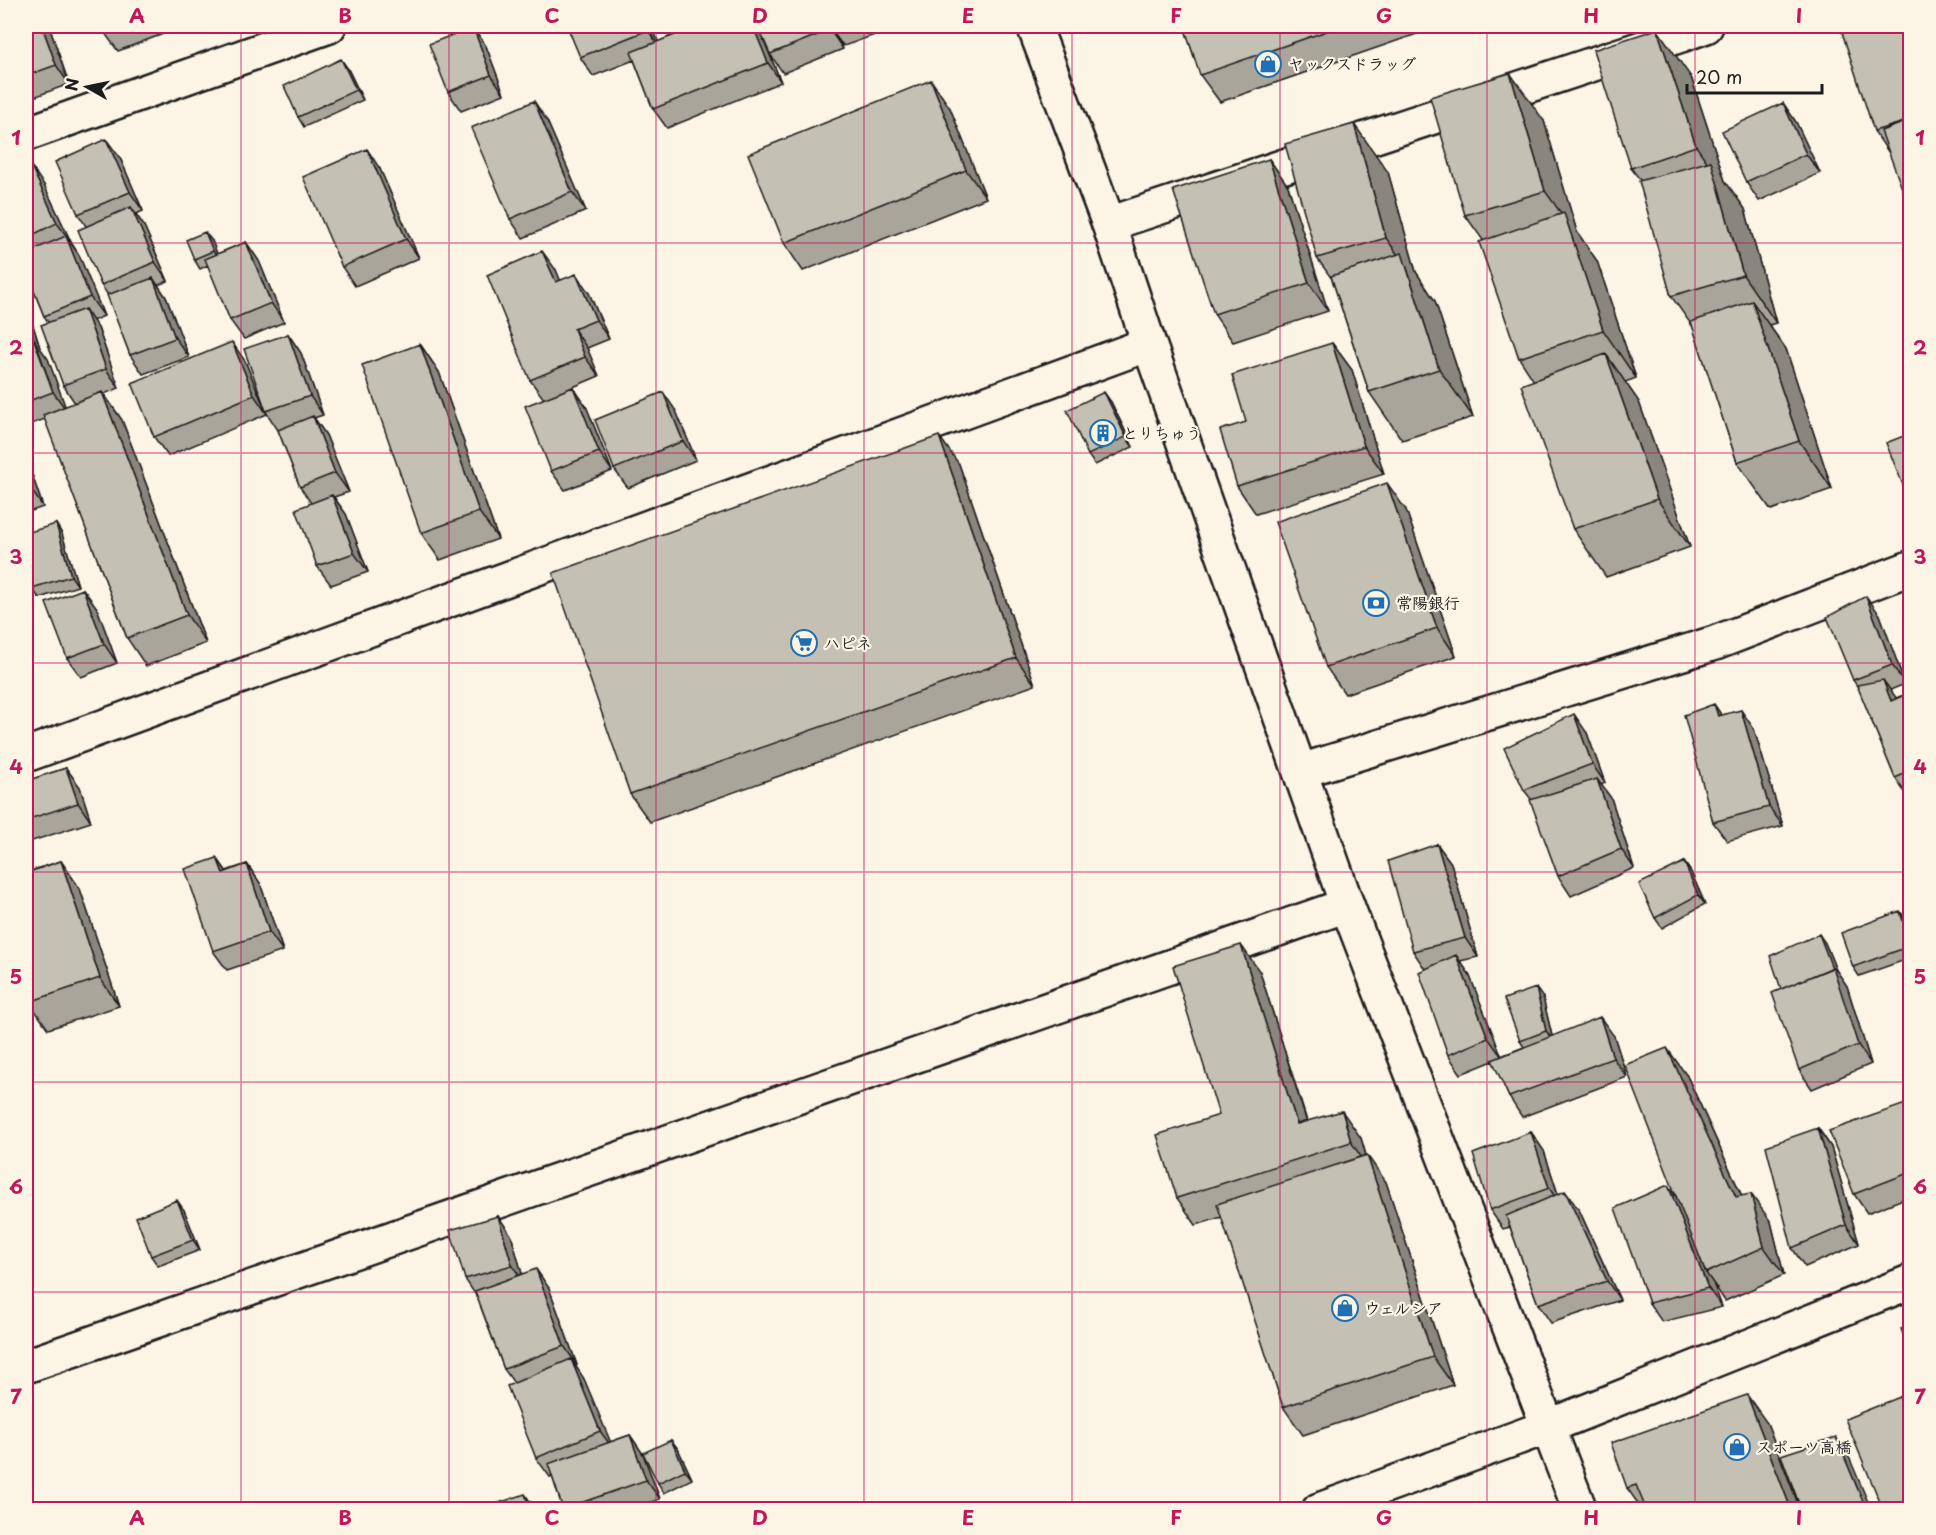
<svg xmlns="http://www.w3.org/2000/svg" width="1936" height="1535" viewBox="0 0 1936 1535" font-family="'Playpen Sans','Klee One',sans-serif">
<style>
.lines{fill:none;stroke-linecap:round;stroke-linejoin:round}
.minor-casing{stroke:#1c1c1c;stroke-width:38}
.tertiary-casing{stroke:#1c1c1c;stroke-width:38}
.minor{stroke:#fcf5e5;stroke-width:33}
.tertiary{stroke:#fcf5e5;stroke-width:33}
.wall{fill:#a9a59a;stroke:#1c1c1c;stroke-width:1.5}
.shaded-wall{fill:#89867d;stroke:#1c1c1c;stroke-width:1.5}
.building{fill:#c4c0b3;stroke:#1c1c1c;stroke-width:1.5}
.grid{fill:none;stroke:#c2185b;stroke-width:1.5;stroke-opacity:0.55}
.labels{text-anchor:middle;stroke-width:4.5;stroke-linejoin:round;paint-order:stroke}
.poi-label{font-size:16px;font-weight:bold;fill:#1c1c1c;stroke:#fcf5e5;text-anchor:start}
.neatline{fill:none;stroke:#c2185b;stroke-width:2}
.grid-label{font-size:20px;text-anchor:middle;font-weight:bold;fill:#c2185b}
</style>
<rect width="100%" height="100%" fill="#fcf5e5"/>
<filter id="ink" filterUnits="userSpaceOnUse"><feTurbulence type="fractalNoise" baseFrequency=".0167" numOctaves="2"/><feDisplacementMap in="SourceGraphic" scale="12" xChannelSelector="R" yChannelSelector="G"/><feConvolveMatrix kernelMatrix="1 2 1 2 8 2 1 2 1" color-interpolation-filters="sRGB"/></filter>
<g filter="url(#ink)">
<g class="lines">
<defs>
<path id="minor" d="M26,134L329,26
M1109,224L1681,35L1706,26
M26,1366L1347,905"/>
<path id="tertiary" d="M1034,26L1109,224L1149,344L1347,905L1580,1510
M26,755L1149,344
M1301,771L1715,643L1910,568
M1319,1510L1547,1427L1910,1282"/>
</defs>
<use href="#minor" class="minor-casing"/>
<use href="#tertiary" class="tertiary-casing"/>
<use href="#minor" class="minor"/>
<use href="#tertiary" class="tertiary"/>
</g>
<path class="wall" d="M26,26H49L69,84L26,100Z
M102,26H169L171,31L118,51L104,32Z
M652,26L658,42L671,36L664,26H758L781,82L667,128L653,109L634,60L593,76L580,57Z
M758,26H900L844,46L840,42L843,49L783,73L770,54Z
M1184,26H1440L1220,102L1200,75Z
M1911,26L1889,153L1874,131Z
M473,27L486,46L504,94L461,111L448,92Z
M348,69L363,100L304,127L298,117Z
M1691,77L1725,181L1745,209L1776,323L1769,325L1786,349L1832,489L1771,510L1737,462L1693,327L1671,296L1641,181L1631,168Z
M1783,103L1796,122L1820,173L1759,201L1746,182Z
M950,108L986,198L803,271L784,243Z
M547,121L586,211L523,238L510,219Z
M1544,121L1577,232L1597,261L1636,378L1625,382L1639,402L1690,547L1606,577L1573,529L1534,381L1519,358L1483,240L1465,215Z
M120,158L143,211L136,214L144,226L168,281L158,285L166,297L189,357L143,374L130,355L108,295L101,285L86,226L78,214Z
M1269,159L1288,186L1328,311L1233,342L1214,314Z
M26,169L44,185L71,242L79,255L104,316L92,321L98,328L119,388L104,394L122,420L206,643L146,666L127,638L45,419L26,426V303L40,348L48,359L65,407L75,403L63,385L48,322L44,316L26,271Z
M380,169L419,258L355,286L342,267Z
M1388,172L1416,272L1435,301L1473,417L1402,440L1369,392L1332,279L1317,258Z
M212,241L217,254L246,242L259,261L284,322L244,339L230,320L208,265L200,269L194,259Z
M556,270L560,280L589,293L609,339L587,348L599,376L547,398L573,387L586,406L612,471L565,490L551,471L544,399L530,380Z
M288,334L301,353L323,415L314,418L326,435L349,492L334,497L346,514L368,572L331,585L317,566L311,503L300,487L278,430L266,412L267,414L168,456L154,437L245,361L264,407Z
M1332,343L1352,370L1384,474L1256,514L1237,486L1246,422Z
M420,344L439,372L498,539L440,560L421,533Z
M1111,402L1133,447L1095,465L1088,455Z
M676,411L696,460L628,488L614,469Z
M1911,433V500L1907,495Z
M26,457L43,507L26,513Z
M959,464L1035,685L650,822L630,794Z
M1406,510L1456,656L1345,694L1326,667Z
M56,524L62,534L78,586L39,598L32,588Z
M83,589L97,608L117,663L81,677L67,658Z
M1880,615L1905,684L1890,690L1896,698L1911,692V796L1908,797L1895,778L1859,689L1853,680Z
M1722,715L1754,729L1783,826L1727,841L1713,822Z
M1587,733L1605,783L1601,785L1611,798L1634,868L1571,896L1558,876L1531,799L1524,790Z
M66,768L80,787L91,822L26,843V781Z
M1437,844L1451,863L1478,957L1460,961L1469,974L1501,1056L1524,1047L1520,1041L1543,998L1552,1036H1614L1627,1077L1522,1117L1509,1097L1493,1061L1461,1074L1448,1055L1425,969L1413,951Z
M26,857L30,871L61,861L80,889L119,1006L48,1029L29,1002L26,992Z
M217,858L226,871L247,864L260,883L283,951L227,970L213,951Z
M1684,862L1691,872L1705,904L1662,928L1655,918Z
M1907,921L1911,934V958L1859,976L1853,967Z
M1825,943L1836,970L1847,986L1871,1064L1812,1089L1799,1070Z
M1260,972L1307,1121L1361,1138L1366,1155L1386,1182L1453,1385L1303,1435L1283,1407L1222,1217L1196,1225L1177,1198L1219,1115Z
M1687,1076L1742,1196L1771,1222L1784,1275L1725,1301L1713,1283L1722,1307L1662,1322L1649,1303L1676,1197Z
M1911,1102V1196L1867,1213L1854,1194Z
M1818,1128L1831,1147L1859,1244L1805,1267L1792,1248Z
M1531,1132L1544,1151L1558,1194L1579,1210L1620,1300L1551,1323L1538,1304L1510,1227L1503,1229L1490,1210Z
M184,1210L200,1250L158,1266L151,1256Z
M498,1216L511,1235L522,1274L549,1288L577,1365H575L584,1379L610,1442L630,1435L643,1454L660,1499L630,1509H563L552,1476L550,1477L536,1458L514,1383L504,1369L477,1297L465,1279Z
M1900,1397L1911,1411V1509H1883Z
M1767,1423L1800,1509H1642L1627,1488Z
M671,1440L678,1449L692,1479L664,1493L658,1483Z"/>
<path class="shaded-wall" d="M42,26H49L69,84L56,65Z
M646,26H652L661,49L648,30Z
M753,26H758L781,82L768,63Z
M828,26L840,42L843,49L830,30Z
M473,27L486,46L504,94L491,75Z
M1657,29L1691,77L1725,181L1745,209L1776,323L1743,275L1714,172L1696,146Z
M341,59L348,69L363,100L356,90Z
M1510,73L1544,121L1577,232L1597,261L1636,378L1603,330L1566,220L1545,191Z
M931,80L950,108L986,198L966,170Z
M534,101L547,121L586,211L572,192Z
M1783,103L1796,122L1820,173L1806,154Z
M1354,124L1388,172L1416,272L1435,301L1473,417L1439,369L1407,268L1386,238Z
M106,139L120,158L143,211L130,192Z
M367,149L380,169L419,258L406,239Z
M1269,159L1288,186L1328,311L1309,283Z
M31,166L44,185L71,242L57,223Z
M131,207L144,226L168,281L155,262Z
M205,232L212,241L220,261L213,251Z
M66,236L79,255L104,316L90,297Z
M246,242L259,261L284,322L271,303Z
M542,251L556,270L569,301L556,282Z
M576,274L589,293L609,339L596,320Z
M153,278L166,297L189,357L175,338Z
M1752,301L1786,349L1832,489L1799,441Z
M26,303L40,348L48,359L67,411L53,392L35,340L26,327Z
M85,309L98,328L119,388L106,369Z
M574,329L587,348L599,376L585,357Z
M288,334L301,353L323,415L310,396Z
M232,342L245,361L267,414L254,395Z
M1332,343L1352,370L1384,474L1364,446Z
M420,344L439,372L498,539L479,512Z
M1606,354L1639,402L1690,547L1657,499Z
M573,387L586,406L612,471L599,452Z
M102,392L122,420L206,643L187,615Z
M663,392L676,411L696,460L683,441Z
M1104,392L1111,402L1133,447L1126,437Z
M313,416L326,435L349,492L335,473Z
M939,436L959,464L1035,685L1016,658Z
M26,457L43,507L30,488L26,475Z
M1387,483L1406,510L1456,656L1437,628Z
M332,495L346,514L368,572L354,553Z
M56,524L62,534L78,586L71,576Z
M83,589L97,608L117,663L104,644Z
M1866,596L1880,615L1905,684L1892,665Z
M1883,680L1897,699L1891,701Z
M1714,704L1727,723L1718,716Z
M1741,710L1754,729L1783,826L1769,807Z
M1574,714L1587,733L1605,783L1592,764Z
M66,768L80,787L91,822L78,803Z
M1597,779L1611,798L1634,868L1621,849Z
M1437,844L1451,863L1478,957L1465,938Z
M26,857L34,884L26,872Z
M217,858L231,878L223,873Z
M61,861L80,889L119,1006L100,978Z
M1684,862L1691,872L1705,904L1698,895Z
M247,864L260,883L283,951L269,932Z
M1900,911L1907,921L1911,934V947Z
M1819,934L1825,943L1836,970L1847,986L1871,1064L1858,1045L1832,970Z
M1241,945L1260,972L1316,1152L1297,1124Z
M1456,955L1469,974L1502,1057L1488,1038Z
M1536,988L1543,998L1553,1040L1546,1031Z
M1600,1017L1614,1036L1627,1077L1613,1058Z
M1667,1048L1687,1076L1755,1225L1736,1197Z
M1342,1111L1361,1138L1370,1170L1351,1142Z
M1818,1128L1831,1147L1859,1244L1846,1225Z
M1531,1132L1544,1151L1562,1207L1549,1188Z
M1367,1155L1386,1182L1453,1385L1433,1357Z
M1668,1185L1681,1204L1706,1273L1713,1283L1722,1307L1708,1288Z
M1565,1191L1579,1210L1620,1300L1607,1281Z
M1751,1194L1771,1222L1784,1275L1764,1247Z
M177,1200L184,1210L200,1250L193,1240Z
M498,1216L511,1235L525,1284L512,1265Z
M536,1269L549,1288L577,1365L564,1346Z
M571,1359L584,1379L614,1450L600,1431Z
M1747,1395L1767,1423L1800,1509H1791Z
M1900,1397L1911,1411V1421Z
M630,1435L643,1454L660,1499L646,1480Z
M1836,1437L1849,1457L1871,1509H1866Z
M671,1440L678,1449L692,1479L685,1470Z
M525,1494L535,1509H530Z"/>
<path class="building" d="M26,26H42L56,65L26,76Z
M102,26H122L104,32Z
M567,26H646L648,30L580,57Z
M698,26H753L768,63L653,109L631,52Z
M758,26H828L830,30L770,54Z
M1184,26H1341L1200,75Z
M1840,26H1911V120L1874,131Z
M473,27L491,75L448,92L429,44Z
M1657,29L1696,146L1631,168L1593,50Z
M341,59L356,90L298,117L284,86Z
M1510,73L1545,191L1465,215L1430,97Z
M931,80L966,170L784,243L748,154Z
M534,101L572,192L510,219L471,128Z
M1783,103L1806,154L1746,182L1722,131Z
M1911,120V213L1881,131Z
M1354,124L1386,238L1317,258L1285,144Z
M106,139L130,192L78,214L55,162Z
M367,149L406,239L342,267L303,177Z
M1269,159L1309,283L1214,314L1173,190Z
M1711,161L1743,275L1671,296L1639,181Z
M31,166L57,223L26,238V169Z
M131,207L155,262L101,285L78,230Z
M1564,213L1603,330L1519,358L1479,242Z
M205,232L213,251L194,259L186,240Z
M66,236L90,297L44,316L26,271V253Z
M246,242L271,303L230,320L205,259Z
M542,251L556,282L576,274L596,320L574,329L585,357L530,380L487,275Z
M1402,253L1439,369L1369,392L1331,276Z
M153,278L175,338L130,355L107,295Z
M1752,301L1799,441L1737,462L1691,322Z
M85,309L106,369L63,385L41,325Z
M288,334L310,396L266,411L244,349Z
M34,340L53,392L26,402V343Z
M232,342L254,395L154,437L132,383Z
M1332,343L1364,446L1237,486L1220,430L1246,422L1232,375Z
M420,344L479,512L421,533L362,365Z
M1606,354L1657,499L1573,529L1521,385Z
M573,387L599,452L551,471L525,406Z
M102,392L187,615L127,638L43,415Z
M663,392L683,441L614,469L595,420Z
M1104,392L1126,437L1088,455L1067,410Z
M313,416L335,473L300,487L278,430Z
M1911,433V493L1907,495L1886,443Z
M939,436L1016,658L630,794L553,573Z
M26,475L30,488L26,489Z
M1387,483L1437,628L1326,667L1275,522Z
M332,495L354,553L317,566L296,509Z
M56,524L71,576L32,588L26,566V533Z
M83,589L104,644L67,658L46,603Z
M1866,596L1892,665L1853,680L1827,617Z
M1883,680L1891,701L1911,692V771L1895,778L1857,685Z
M1714,704L1718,716L1741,710L1769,807L1713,822L1684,715Z
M1574,714L1592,764L1524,790L1504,748Z
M66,768L78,803L26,820V781Z
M1597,779L1621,849L1558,876L1530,800Z
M1437,844L1465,938L1413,951L1388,861Z
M217,858L223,873L247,864L269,932L213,951L185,869Z
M61,861L100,978L29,1002L26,992V873Z
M1684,862L1698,895L1655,918L1639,884Z
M1900,911L1910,946L1853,967L1841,933Z
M1819,934L1832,968L1781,989L1770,956Z
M1241,945L1297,1124L1342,1111L1351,1142L1177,1198L1157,1135L1219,1115L1173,966Z
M1456,955L1488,1038L1448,1055L1419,972Z
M1833,967L1858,1045L1799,1070L1772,993Z
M1536,988L1546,1031L1520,1041L1504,999Z
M1600,1017L1613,1058L1509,1097L1492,1060Z
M1667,1048L1736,1197L1751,1194L1764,1247L1706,1273L1625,1065Z
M1911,1102V1172L1854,1194L1829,1131Z
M1818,1128L1846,1225L1792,1248L1766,1146Z
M1531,1132L1549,1188L1490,1210L1473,1154Z
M1367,1155L1433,1357L1283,1407L1217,1204Z
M1668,1185L1708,1288L1649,1303L1615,1208Z
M1565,1191L1607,1281L1538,1304L1506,1216Z
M177,1200L193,1240L151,1256L136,1217Z
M498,1216L512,1265L465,1279L450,1230Z
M536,1269L564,1346L504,1369L475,1291Z
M1911,1325V1356L1901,1329Z
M571,1359L600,1431L536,1458L507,1386Z
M1747,1395L1791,1509H1646L1636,1485L1627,1488L1611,1443Z
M1900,1397L1911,1421V1506L1900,1509H1883L1845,1419Z
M630,1435L646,1480L563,1509L548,1464Z
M1836,1437L1866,1509H1801L1781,1455Z
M671,1440L685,1470L658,1483L643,1453Z
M525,1494L530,1509H481Z"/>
</g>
<path class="grid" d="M241,26V1510M449,26V1510M656,26V1510M864,26V1510M1072,26V1510M1280,26V1510M1487,26V1510M1695,26V1510M26,243H1910M26,453H1910M26,663H1910M26,872H1910M26,1082H1910M26,1292H1910"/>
<defs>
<symbol id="shop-ring" viewBox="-11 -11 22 22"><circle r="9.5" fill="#fcf5e5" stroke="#1f6fb2" stroke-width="1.5"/><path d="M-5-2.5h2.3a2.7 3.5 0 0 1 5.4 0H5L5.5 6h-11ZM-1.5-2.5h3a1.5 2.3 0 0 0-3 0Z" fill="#1f6fb2"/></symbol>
<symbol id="building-ring" viewBox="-11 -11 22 22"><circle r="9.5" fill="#fcf5e5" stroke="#1f6fb2" stroke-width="1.5"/><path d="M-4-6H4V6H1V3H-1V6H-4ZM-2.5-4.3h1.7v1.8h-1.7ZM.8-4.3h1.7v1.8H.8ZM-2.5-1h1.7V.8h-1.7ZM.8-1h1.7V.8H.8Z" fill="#1f6fb2"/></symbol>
<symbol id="bank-ring" viewBox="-11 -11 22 22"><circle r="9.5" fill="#fcf5e5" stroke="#1f6fb2" stroke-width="1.5"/><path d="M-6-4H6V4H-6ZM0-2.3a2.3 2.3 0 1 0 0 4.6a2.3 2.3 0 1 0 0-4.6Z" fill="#1f6fb2"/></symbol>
<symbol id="supermarket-ring" viewBox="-11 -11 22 22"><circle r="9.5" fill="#fcf5e5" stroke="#1f6fb2" stroke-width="1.5"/><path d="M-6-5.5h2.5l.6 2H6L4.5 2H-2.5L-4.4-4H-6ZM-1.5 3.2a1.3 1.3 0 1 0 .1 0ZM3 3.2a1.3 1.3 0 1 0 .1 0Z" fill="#1f6fb2"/></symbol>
</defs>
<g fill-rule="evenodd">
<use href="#shop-ring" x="1253" y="49" width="30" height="30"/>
<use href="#building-ring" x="1088" y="418" width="30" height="30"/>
<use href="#bank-ring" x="1361" y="588" width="30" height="30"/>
<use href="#supermarket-ring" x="789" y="628" width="30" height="30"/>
<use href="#shop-ring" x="1330" y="1293" width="30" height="30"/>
<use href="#shop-ring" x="1722" y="1432" width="30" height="30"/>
</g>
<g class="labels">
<g class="poi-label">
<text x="1288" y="70">ヤックスドラッグ</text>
<text x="1122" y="439">とりちゅう</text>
<text x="1396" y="609">常陽銀行</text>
<text x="824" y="649">ハピネ</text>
<text x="1364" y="1314">ウェルシア</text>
<text x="1756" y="1453">スポーツ高橋</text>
</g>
</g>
<rect width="1936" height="1535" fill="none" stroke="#fcf5e5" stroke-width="66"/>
<g transform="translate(87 87) rotate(279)" stroke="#fcf5e5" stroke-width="4.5" paint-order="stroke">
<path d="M0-4.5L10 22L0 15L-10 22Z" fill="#1c1c1c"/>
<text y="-9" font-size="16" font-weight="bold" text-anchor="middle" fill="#1c1c1c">N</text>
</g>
<path d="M1687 84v9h135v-9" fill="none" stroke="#1c1c1c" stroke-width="3"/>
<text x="1696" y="84" font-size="18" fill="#1c1c1c" stroke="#fcf5e5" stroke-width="4.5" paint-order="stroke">20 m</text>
<rect x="33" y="33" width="1870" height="1469" class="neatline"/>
<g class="grid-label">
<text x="137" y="23">A</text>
<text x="345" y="23">B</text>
<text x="552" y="23">C</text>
<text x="760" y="23">D</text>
<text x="968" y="23">E</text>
<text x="1176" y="23">F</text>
<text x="1384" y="23">G</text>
<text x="1591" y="23">H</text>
<text x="1799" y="23">I</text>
<text x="16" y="145">1</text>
<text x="1920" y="145">1</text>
<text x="16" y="355">2</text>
<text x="1920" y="355">2</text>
<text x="16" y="564">3</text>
<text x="1920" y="564">3</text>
<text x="16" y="774">4</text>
<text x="1920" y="774">4</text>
<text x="16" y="984">5</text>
<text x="1920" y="984">5</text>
<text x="16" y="1194">6</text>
<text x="1920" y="1194">6</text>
<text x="16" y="1404">7</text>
<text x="1920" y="1404">7</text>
<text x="137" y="1525">A</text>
<text x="345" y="1525">B</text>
<text x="552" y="1525">C</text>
<text x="760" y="1525">D</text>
<text x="968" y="1525">E</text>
<text x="1176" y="1525">F</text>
<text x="1384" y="1525">G</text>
<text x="1591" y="1525">H</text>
<text x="1799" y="1525">I</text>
</g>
</svg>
